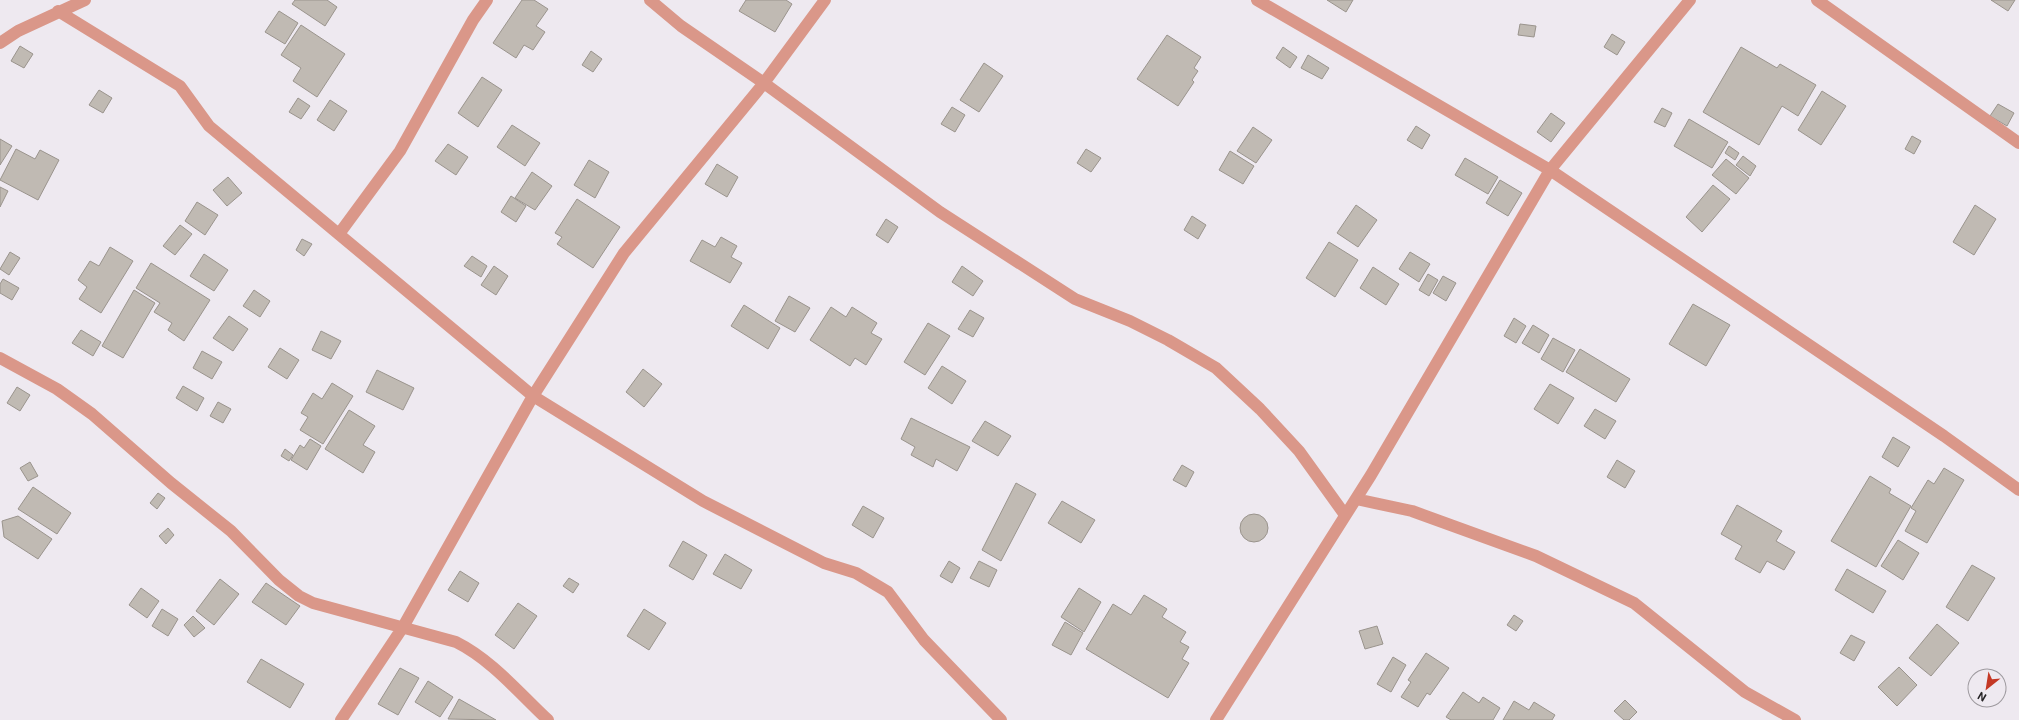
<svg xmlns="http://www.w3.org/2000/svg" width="2019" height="720" viewBox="0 0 2019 720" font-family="Roboto,sans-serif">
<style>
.building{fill:#c0bab3;stroke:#9a948d}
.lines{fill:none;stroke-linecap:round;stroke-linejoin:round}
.street{stroke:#da9789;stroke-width:12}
</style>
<rect width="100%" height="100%" fill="#eee9f0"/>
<path class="building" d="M295,0H327L337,7L325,26L292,4Z
M522,0H534L548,9L536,26L545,32L533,50L524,45L516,58L493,43Z
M746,0H786L792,4L775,32L739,11Z
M1327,0H1353L1346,12Z
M1991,0H2015L2008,11Z
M279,11L298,23L285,44L265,32Z
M1520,24L1536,26L1534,37L1518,35Z
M301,25L345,54L317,97L293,81L301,68L281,55Z
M1612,34L1625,42L1617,55L1604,47Z
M1167,35L1201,57L1194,68L1198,71L1192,80L1194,82L1178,106L1137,79Z
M20,46L33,54L24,68L11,61Z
M1283,47L1297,57L1290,68L1276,58Z
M1741,47L1777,68L1780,64L1816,85L1798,116L1782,106L1759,145L1703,112Z
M591,51L602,59L593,72L582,65Z
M1308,55L1329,68L1322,79L1301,68Z
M984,63L1003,76L979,112L960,100Z
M482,77L502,90L478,127L458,113Z
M99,90L112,98L103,113L89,105Z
M1822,91L1846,106L1821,145L1798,130Z
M298,98L310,106L301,119L289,112Z
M330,100L347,111L334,131L317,120Z
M1998,104L2014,113L2007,126L1990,116Z
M952,107L965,115L955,132L941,124Z
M1662,108L1672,113L1665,127L1654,122Z
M1551,113L1565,123L1551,142L1537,132Z
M1689,119L1728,142L1712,168L1674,146Z
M512,125L540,143L525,166L497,147Z
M1416,126L1430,135L1422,149L1407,140Z
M1253,127L1272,140L1256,163L1237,151Z
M1912,136L1921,141L1914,154L1905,149Z
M0,139L12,146L0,165Z
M448,144L468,157L456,175L435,161Z
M1729,146L1739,153L1735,160L1725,153Z
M16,149L35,159L40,150L59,160L38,200L0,180Z
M1086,149L1101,158L1091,172L1077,163Z
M1230,151L1254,166L1243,184L1219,170Z
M1743,156L1756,166L1750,176L1736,165Z
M1465,158L1498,177L1488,194L1455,175Z
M1726,159L1749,178L1736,194L1712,175Z
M589,160L609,172L595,198L574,185Z
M717,164L738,177L727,197L705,184Z
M532,172L552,186L535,210L515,198Z
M228,177L242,193L227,206L213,190Z
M1500,180L1522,193L1508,216L1486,203Z
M1713,185L1730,199L1702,232L1686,217Z
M0,187L8,191L0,207Z
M511,196L526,206L516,222L501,212Z
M577,199L620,227L593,268L557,244L562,237L555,233Z
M197,202L218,215L205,235L185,221Z
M1356,205L1377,220L1358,247L1337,233Z
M1975,205L1996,219L1974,255L1953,242Z
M1192,216L1206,225L1198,239L1184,230Z
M886,219L898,227L888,243L876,235Z
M180,225L192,234L175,255L163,246Z
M721,237L737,246L731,257L742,263L730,283L690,261L702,240L715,247Z
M302,239L312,244L304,256L296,250Z
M1329,242L1358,260L1335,297L1306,278Z
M110,247L133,261L101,313L79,299L87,287L78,280L90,261L99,266Z
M10,252L20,258L9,275L0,269Z
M1410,252L1430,264L1419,282L1399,269Z
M204,254L228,270L214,291L190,276Z
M472,256L487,266L481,277L464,266Z
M151,263L210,300L184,341L168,330L172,323L154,312L160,303L136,288Z
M494,266L508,276L496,295L481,285Z
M962,266L983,281L973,296L952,282Z
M1373,267L1399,284L1386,305L1360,288Z
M1428,274L1438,280L1429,296L1419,290Z
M1443,276L1456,283L1446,301L1433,293Z
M3,279L19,288L12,300L0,293V284Z
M134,290L155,303L123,358L102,346Z
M254,290L270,301L260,317L243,306Z
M789,296L810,308L795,332L775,321Z
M1693,304L1730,325L1706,366L1669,344Z
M744,305L780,328L768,349L731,326Z
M831,307L846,317L852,307L877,323L871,333L882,339L866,365L855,358L850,366L810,340Z
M970,310L984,318L973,337L958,329Z
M229,316L248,329L233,351L213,338Z
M1514,318L1526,326L1516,343L1504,336Z
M928,323L950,336L925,375L904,362Z
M1533,325L1549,335L1539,353L1522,343Z
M81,330L101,342L93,356L72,343Z
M321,331L341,341L331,359L312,350Z
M1553,338L1575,350L1563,372L1541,359Z
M280,348L299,360L287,379L268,367Z
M1580,349L1630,379L1616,402L1566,372Z
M202,351L222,362L212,379L193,368Z
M942,366L966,381L952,404L928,388Z
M643,369L662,384L644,407L626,392Z
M377,370L414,388L403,410L366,392Z
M332,383L353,396L323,444L300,430L308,417L301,413L313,393L322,399Z
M1550,384L1574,398L1558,424L1534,409Z
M183,386L204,398L197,411L176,398Z
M17,387L30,395L20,411L7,403Z
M218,402L231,409L223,423L210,416Z
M1595,409L1616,421L1605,439L1584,426Z
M349,410L375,426L363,445L375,452L363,473L325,449Z
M911,418L970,447L957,471L936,459L933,467L911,455L915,447L901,439Z
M985,421L1011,436L998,456L972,441Z
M1893,437L1910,447L1898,467L1882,457Z
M310,439L321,446L307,470L291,460L300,445L304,448Z
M285,449L293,455L289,461L281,456Z
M1617,460L1635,471L1625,488L1607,477Z
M30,462L38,476L28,481L20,468Z
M1182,465L1194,472L1186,487L1173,480Z
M1944,468L1964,480L1927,543L1905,531L1916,511L1911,508L1928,480L1934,484Z
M1870,476L1891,489L1889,493L1911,506L1876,567L1831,541Z
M1016,483L1036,494L1001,561L982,550Z
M33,487L71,513L57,534L18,509Z
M158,493L165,498L157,509L150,503Z
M1062,501L1095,520L1081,543L1048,523Z
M1737,505L1782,531L1776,541L1795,552L1784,570L1767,561L1760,573L1735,559L1742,546L1721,534Z
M863,506L884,518L873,538L852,525Z
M1240 528a14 14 0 1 1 28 0a14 14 0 1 1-28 0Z
M18,516L52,539L38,559L4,537L2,521Z
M168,528L174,535L166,544L159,536Z
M1898,540L1919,553L1903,580L1881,566Z
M683,541L707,555L693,580L669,566Z
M725,554L752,570L741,589L713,574Z
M949,561L960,568L952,583L940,576Z
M979,561L997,570L989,587L970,578Z
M1972,565L1995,578L1968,621L1946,607Z
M1847,569L1886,591L1873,613L1835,590Z
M460,571L479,583L468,602L448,590Z
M569,578L579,584L573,593L563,586Z
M220,579L239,594L214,625L196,611Z
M266,583L300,606L286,625L252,602Z
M141,588L159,601L147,618L129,605Z
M1079,588L1101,602L1084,632L1061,617Z
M1144,595L1167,609L1162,617L1186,632L1180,642L1189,647L1182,659L1189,663L1168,698L1086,649L1113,604L1131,615Z
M518,603L537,616L514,649L495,635Z
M162,609L178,619L168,636L152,626Z
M644,609L666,623L649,650L627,636Z
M1514,615L1523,621L1516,631L1507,625Z
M193,616L205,628L194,637L184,625Z
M1065,622L1083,633L1071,655L1052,645Z
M1937,624L1959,643L1931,676L1909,658Z
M1377,626L1383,644L1365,649L1359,631Z
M1851,635L1865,642L1854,661L1840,653Z
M1426,653L1449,668L1430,695L1427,693L1418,707L1401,697L1411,682L1408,680Z
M1393,657L1406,665L1391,692L1377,684Z
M261,659L304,684L290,708L247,682Z
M1899,667L1917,685L1897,706L1878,687Z
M400,668L419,678L398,715L378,704Z
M428,681L453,697L440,717L415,702Z
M1463,692L1479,703L1483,697L1500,708L1493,720H1451L1446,717Z
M459,699L496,720L448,719Z
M1625,700L1637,712L1629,720H1624L1614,711Z
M1514,701L1529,710L1534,702L1555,715L1552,720H1503Z"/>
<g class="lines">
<path class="street" d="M650,0L681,26L764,83L940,212L1075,299L1130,321L1168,340L1216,368L1260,409L1299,451L1345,515
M1257,0L1550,170L1944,436L2019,490
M1817,0L2019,143
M58,11L180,86L209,126L533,396L703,501L824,563L856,573L888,592L924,640L1001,720
M0,43L18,31L85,0
M339,234L400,151L473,20L487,0
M0,358L57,389L92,414L171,483L231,531L279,580L299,596L313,603L456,642C492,660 519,693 548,720
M1356,499L1412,511L1536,556L1634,603L1745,692L1795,720
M341,720L403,627L533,396L624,253L764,83L825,0
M1216,720L1371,475L1550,170L1690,0"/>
</g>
<g transform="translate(1987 688) rotate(210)"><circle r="19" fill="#eee9f0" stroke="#9e9a9f"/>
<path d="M0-3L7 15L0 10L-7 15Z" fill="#c43825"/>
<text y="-6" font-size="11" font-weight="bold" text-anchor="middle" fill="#262426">N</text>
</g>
</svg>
